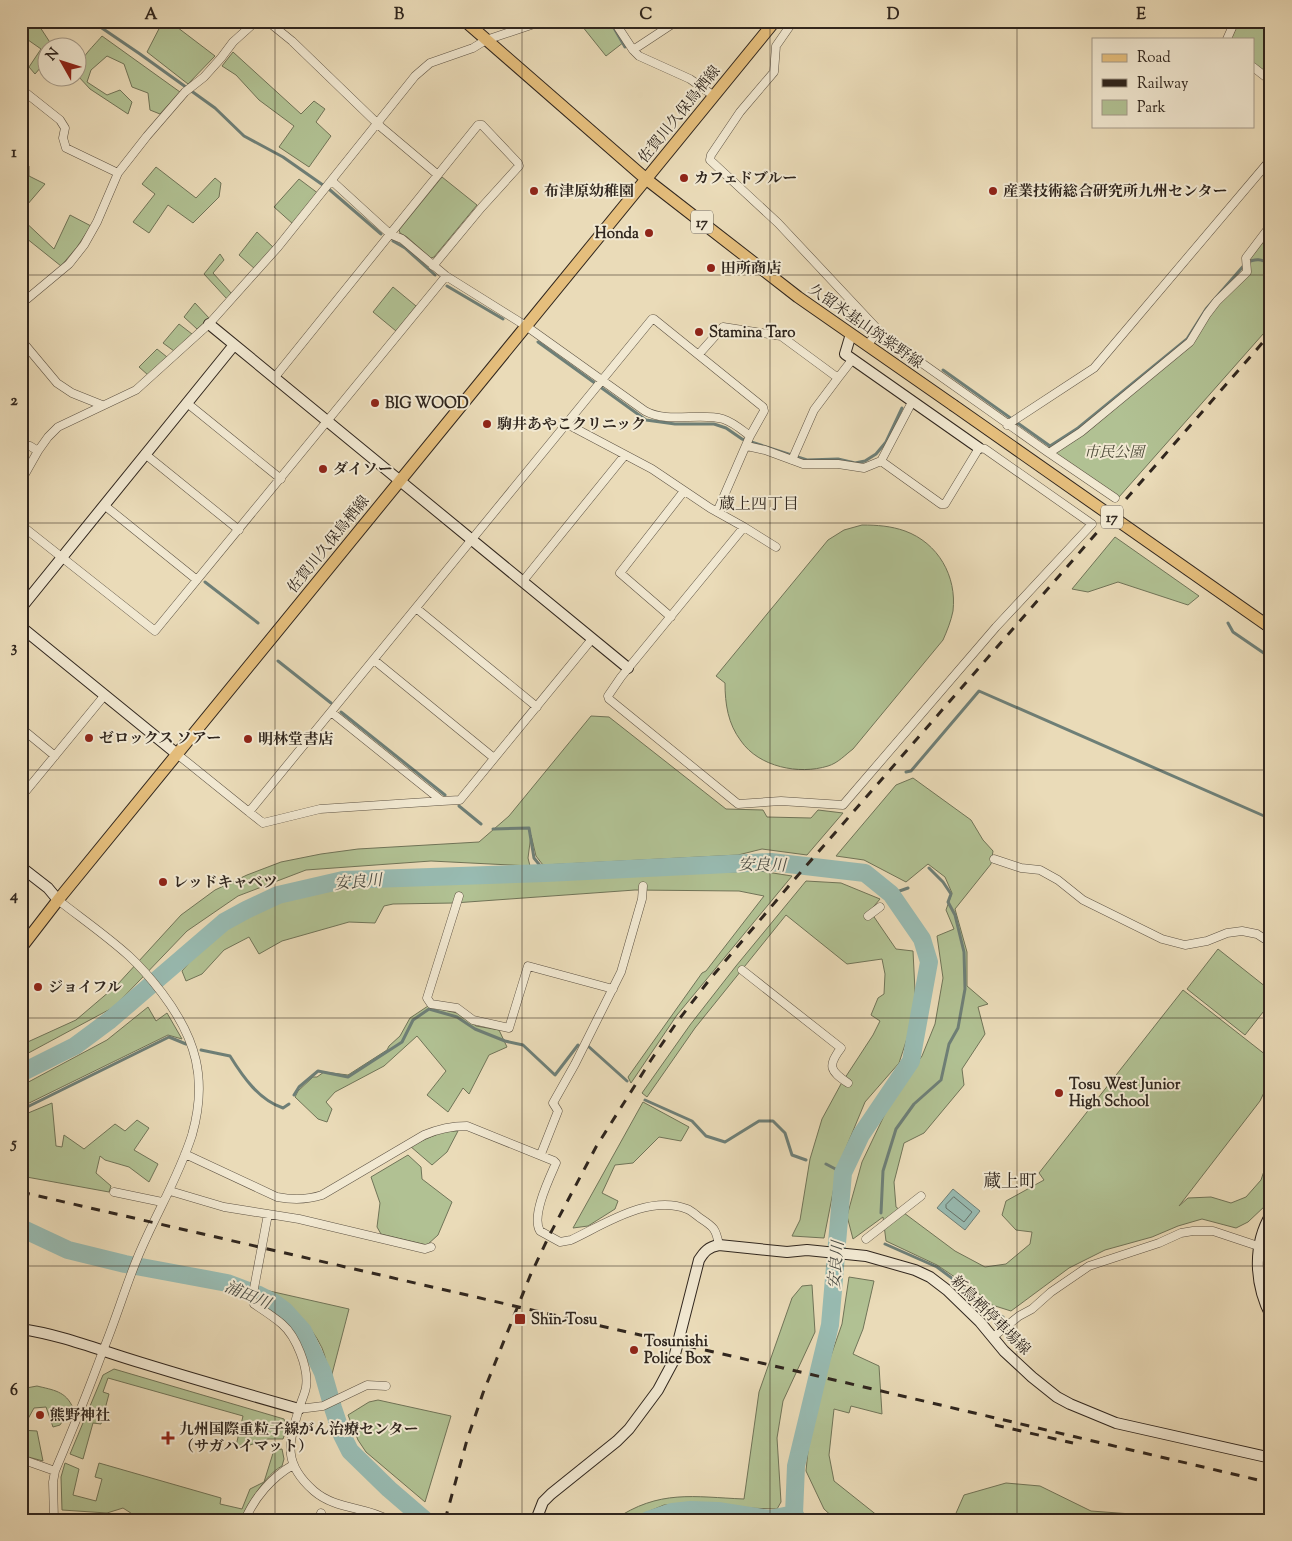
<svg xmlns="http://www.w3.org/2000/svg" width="1292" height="1541" viewBox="0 0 1292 1541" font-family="'Sorts Mill Goudy','Noto Serif JP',serif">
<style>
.green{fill:#b1c193;stroke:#707458}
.water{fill:#98bbb2;stroke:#6e7f77}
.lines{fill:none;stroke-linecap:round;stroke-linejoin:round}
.shore{stroke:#647068;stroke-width:1}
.stream{stroke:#6e7f77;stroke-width:3}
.river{stroke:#98bbb2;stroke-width:18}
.street-casing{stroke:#5e5344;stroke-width:9}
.secondary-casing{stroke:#30261e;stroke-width:12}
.primary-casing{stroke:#30261e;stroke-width:13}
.street{stroke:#f1e8d1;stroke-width:8}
.secondary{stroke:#f1e8d1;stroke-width:10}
.primary{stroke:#e5be7c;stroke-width:11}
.rail{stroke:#30261e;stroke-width:3;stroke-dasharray:9 9;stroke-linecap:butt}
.primary-bridge-casing{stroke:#30261e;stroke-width:13;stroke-linecap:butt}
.primary-bridge{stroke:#e5be7c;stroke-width:11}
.grid{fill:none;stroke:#30261e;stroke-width:1;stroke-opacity:0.55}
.poi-dot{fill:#8f2418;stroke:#f1e8d1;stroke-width:2}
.labels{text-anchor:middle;stroke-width:4;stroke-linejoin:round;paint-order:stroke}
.shield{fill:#f1e8d1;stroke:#6a6054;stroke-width:1}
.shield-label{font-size:14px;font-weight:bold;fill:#30261e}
.street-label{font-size:15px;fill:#30261e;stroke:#f1e8d1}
.poi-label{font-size:15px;font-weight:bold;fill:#30261e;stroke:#f1e8d1;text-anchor:start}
.park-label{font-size:15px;font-style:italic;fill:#504d3b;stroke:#f1e8d1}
.neighbourhood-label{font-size:16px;fill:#30261e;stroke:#f1e8d1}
.water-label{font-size:16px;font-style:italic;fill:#4a4b43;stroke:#f1e8d1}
.quarter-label{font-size:18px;fill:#30261e;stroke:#f1e8d1}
.neatline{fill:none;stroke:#30261e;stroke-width:2}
.grid-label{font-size:16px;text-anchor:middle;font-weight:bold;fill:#30261e}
</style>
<rect width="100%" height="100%" fill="#eadbb8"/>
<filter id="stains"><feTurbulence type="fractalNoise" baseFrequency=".004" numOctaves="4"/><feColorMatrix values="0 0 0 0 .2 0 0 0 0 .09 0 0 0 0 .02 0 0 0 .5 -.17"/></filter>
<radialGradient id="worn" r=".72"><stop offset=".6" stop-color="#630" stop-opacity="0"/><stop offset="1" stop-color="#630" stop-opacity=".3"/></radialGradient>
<path class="green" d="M26,21H36L53,47L48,48L47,60L35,74L29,67L41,49L21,35V29Z
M163,21H169L215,56L188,84L147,52Z
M578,21H611L624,42L606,56Z
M1239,21H1271V77L1253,63V39H1231Z
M102,36L180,92L160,114L150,110L148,93L132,87L124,64L107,56L91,70L87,82L107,95L120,90L132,102L128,114L90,89L78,76C77,60 92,48 102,36Z
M233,52L301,114L314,101L325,109L316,122L331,136L309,167L279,147L294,126L259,100L236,75L222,66Z
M21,162L29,166V176L45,184L21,212Z
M156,167L196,198L215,178L221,183L219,197L193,223L168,205L149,233L133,222L155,194L142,184Z
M442,177L477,205L434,257L431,258L407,237L400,233L399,230Z
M299,179L319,194L293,224L274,207Z
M70,215L91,226L77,247L61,266L21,234V218L54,249Z
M1271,230V325L1119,497L1055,453L1085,434L1193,343L1212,311L1250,273V257Z
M257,232L274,248L255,269L239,255Z
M220,254L224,260L213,273L232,294L227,299L204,274Z
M393,287L416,306L396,331L373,312Z
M195,303L209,318L197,329L184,317Z
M179,324L192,334L174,351L163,343Z
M157,349L167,357L148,375L139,367Z
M862,525C877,525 891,526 905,531C938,543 957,576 953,611C951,621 947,631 943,640L853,749C845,755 838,763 828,766C799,775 759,767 741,741C728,724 725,704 725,683L716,676L828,540L844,530Z
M1115,537L1199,596L1188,605L1118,582L1088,592L1072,589Z
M591,716L609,717L726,809L763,810L767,817L811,818L818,810L843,813L807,855L762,849L738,855L543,865L536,856L531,835L528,858L530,866L431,861L306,870L238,896L187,931L114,1007L21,1057V1045L76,1020L117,985L181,915L215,890L247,875L281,862L321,854L358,849L479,842L509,816Z
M913,778L971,820L983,840L993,851L991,864L955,909L967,952V986L988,1004L978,1007L985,1034L962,1069L964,1085L924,1133L904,1143L894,1182L896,1207L955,1251L985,1267L1006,1264L1030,1244L1032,1232L1016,1230L1002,1215L1006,1201L1044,1180L1039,1173L1183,990L1271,1059V1078L1260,1101L1179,1206L1188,1198L1211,1197L1231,1203L1246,1197L1261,1180L1269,1156H1271V1198L1266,1205L1248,1222L1236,1228L1202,1219L1178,1226L1152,1237L1105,1250L1069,1268L1011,1311L992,1305L977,1292L937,1265L886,1241L883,1217L853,1239L847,1216L862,1162L893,1097L922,1056L935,1024L943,978L937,936L954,929L946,910L952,893L945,877L928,864L906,882L864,860L836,856L896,785Z
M760,871L792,876L677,1015L631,1083L628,1077L702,973L706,971L764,896L739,891L635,890L454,903L393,904L384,906L375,923L349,922L282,941L259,954L249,937L224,950L202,974L186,981L182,971L208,941L250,913L287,897L339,885Z
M806,881L841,883L880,899L870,911L896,949L913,951L916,1011L899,1063L865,1102L838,1167L824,1238L792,1236L800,1220L810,1159L822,1119L841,1084L873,1035L880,1021L871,1015L878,998L884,994L885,974L882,959L847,964L786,915L695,1028L647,1097L642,1093L690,1025L736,966Z
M1218,949L1271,991V1002L1245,1035L1187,989Z
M428,1006L461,1014L476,1026L499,1030L507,1047L489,1055L469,1094L463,1088L448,1112L427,1095L446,1071L417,1036L384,1066L335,1092L326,1102L332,1109L327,1122L318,1119L295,1097L298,1091L313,1077H317L324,1072L348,1075L387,1050L389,1046L400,1036L410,1018Z
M148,1007L156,1021L167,1013L182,1039L168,1035L21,1107V1086L107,1040Z
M643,1102L689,1127L681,1141L659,1137L633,1163L615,1165L602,1193L618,1201L615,1209L588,1226L573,1228Z
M52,1103L56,1146L62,1147L64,1135L84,1149L115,1124L125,1131L137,1120L149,1128L134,1150L158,1164L149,1182L129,1167L105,1160L100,1156L96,1173L111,1186L109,1192L21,1176V1116Z
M444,1131H458L447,1152L432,1165L410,1146Z
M408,1155L421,1167L422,1179L452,1202L438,1235L427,1245L381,1234L377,1227L380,1203L371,1177Z
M849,1277L874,1281L863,1329L853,1354L879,1366L882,1414L851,1406L849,1413L834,1409L829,1455L834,1481L883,1520H836L824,1509L806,1471L812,1410L842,1324Z
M812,1285L815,1332L783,1401L777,1438L781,1502L777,1509L746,1508L695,1503L664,1505L628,1520H614C659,1489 694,1497 744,1499L759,1392L792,1298L802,1286Z
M265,1290L349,1309L331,1378C327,1368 326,1357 322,1348C310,1322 288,1304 265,1290Z
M114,1369L284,1419L287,1428L283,1439H268L235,1450L243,1416L108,1378L103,1392L109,1394L101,1424L93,1423L83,1459L70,1454L103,1375Z
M37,1386C53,1390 66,1391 73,1408C70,1414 63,1419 60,1425L53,1427L46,1407L34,1408L23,1428H21V1389Z
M378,1400L451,1416L425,1502L366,1452L358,1440L348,1415L369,1402Z
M21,1430L37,1431L43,1461L21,1455Z
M282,1449L284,1459L282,1466C265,1475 249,1503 241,1520L140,1519L123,1508L107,1513L62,1510L61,1477L65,1463L79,1469L73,1495L96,1501L102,1479L95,1477L99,1463L221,1498L220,1504L242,1509L250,1489L264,1482L274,1450Z
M1006,1483L1040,1486L1091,1511L1145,1515L1154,1520H953L964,1495Z
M679,1515L731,1518L738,1520H664Z"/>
<path class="water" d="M953,1189L980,1211L965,1230L937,1208Z"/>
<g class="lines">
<path class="shore" d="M954,1197L972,1212L964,1222L946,1208V1205Z"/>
<path class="stream" d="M610,21L625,47
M93,22L140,54L215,108L244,136L283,157L330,190L381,234
M393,241L405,248L435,275
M447,286L503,319
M538,342L646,420L675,424H714L726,428L742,439L807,460L838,459L855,463L865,461L876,454L886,442L902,408
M943,370L1050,446L1078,428L1187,339L1206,309L1246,263C1256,258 1261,259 1271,264
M205,582L258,623
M1228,623L1233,632L1271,658
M278,661L331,703
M341,712L445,795
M906,772L911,771L979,691L1271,819
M459,806L481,824
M493,829L529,828L534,858L546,873
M891,894L908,888
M588,1046L627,1081
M201,1050L230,1056C243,1077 259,1100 283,1108L289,1104
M294,1095L299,1087L318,1071L348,1077L402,1042L413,1020L429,1009L457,1017L475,1029L505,1041L523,1045L555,1075L578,1045
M645,1100L692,1121L706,1136L725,1142L759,1121H773L785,1133L792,1155L806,1160
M21,1110L169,1037L186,1044
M826,1164L843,1173
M881,1213L883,1171L896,1129L914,1104L941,1080L949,1044L958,1028L965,989L964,952L955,915L948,902L951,894L943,882L929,868
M885,1244L937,1267L961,1285L985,1308L1003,1317"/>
<path class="river" d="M21,1073L75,1046L110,1020L224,922L246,910L278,895L343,880L546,873L771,862L865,873L891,894L922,939L929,962L911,1061L861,1135L843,1173L830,1325L796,1466L794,1514L798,1520
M21,1228L68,1250L125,1264L227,1283L259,1295L273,1302L285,1311L303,1331L323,1373L333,1408L342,1435L350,1451L389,1489L425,1520
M648,1520L672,1512L691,1510L718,1511L770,1519L794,1514"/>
<defs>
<path id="street" d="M614,21L633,50L639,56L690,79L714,96
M791,21L792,23L776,46L774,72L740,112L711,155L710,160L778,223L885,337L1049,453L1081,432L1190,342L1207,314L1217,301L1247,272L1246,258L1271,225
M1227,39L1235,21
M633,50L677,21
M1253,67L1271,81
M21,89L60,120L65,128L63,138L66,148L118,173
M332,181L390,234L402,239L446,276L526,326L645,411C669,424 698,412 723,419C733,422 742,430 750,436
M21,304L69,264L84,245L97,222L118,173L147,136L185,92L204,77L221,58L233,42L253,24L262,22L271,24L292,41L381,127L438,175
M21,340L57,383L72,393L102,405
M867,345L879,331
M699,354L723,327L781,336L838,378L852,360
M275,377L478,125H482L518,163L519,166L481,208L433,266
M187,403L281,479
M567,424L652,469L710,508L744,527L621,677L608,696L609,699L738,804L781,801L843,805L996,627L1092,524L985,449L979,448L945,504H941L881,461L912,402
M1007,425L1094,368L1271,159
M21,445L30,446L38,451
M747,446L765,450L803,464H838L864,468L881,461
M1049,453L1115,498
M145,454L239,530
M792,460L814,410L838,378
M21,481L38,451L48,437L58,427L136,390L209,324L278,247L415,76L430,63L473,48L486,40L543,21
M104,505L197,580
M21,525L155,631L446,276
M744,527L776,547
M523,581L625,455
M416,608L537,707
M671,617L620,573L684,491
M374,660L494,758
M331,712L442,801L460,800L592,639
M21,728L55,756
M177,754L249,812L652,319H654L763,407L764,411L750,436L717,512
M21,797L104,696
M249,812L263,823L320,809L442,801
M994,859L1021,868L1040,870L1058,880L1083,900L1162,939L1185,945L1207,941L1227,933L1242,931L1257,934L1271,943
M459,896L427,998L431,1004L457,1008L473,1020L509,1028L528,966L613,989
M868,916L880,907
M742,970L841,1048C827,1066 830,1071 848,1083
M185,1154L277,1197C293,1200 307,1200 322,1195L424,1135C438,1129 451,1126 467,1126L554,1161L556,1163C549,1179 531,1216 540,1231L560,1242L571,1240C605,1224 649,1194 687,1209C692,1211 696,1215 700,1218C714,1227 716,1229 719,1245
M541,1154L558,1111L553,1103L575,1064L621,972L642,899L643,886
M170,1191L224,1207L299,1219L425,1249L431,1247
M114,1192L162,1202
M268,1214L252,1299L254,1304C263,1310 274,1317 282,1324C296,1336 309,1368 306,1387C305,1394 301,1401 299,1409C288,1444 283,1464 314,1491C336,1510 365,1506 389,1520
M866,1239L921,1196
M993,1337L1019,1316L1032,1309L1051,1292L1089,1266L1159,1243L1181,1233L1193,1231H1213L1258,1246
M299,1409L323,1406L367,1385L386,1386
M21,1459L55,1471
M54,1520L53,1482L55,1471C72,1431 89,1389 104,1348C116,1319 125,1288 137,1259C154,1217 178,1179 192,1135C208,1079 196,1038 162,993C152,980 141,967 129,956C107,936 81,918 58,900
M245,1520C254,1498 272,1477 293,1465
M319,1520L321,1513"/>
<path id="secondary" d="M209,324L628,668
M851,334L845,354L979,448
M21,608L234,345
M21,627L177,754
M21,867L48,888L58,900
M1271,1214C1252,1246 1255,1285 1271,1316
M21,1329C63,1335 101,1351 142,1363C194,1379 246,1394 299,1409
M536,1520L543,1502L551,1494L617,1441L629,1429L658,1390L673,1362L699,1260C704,1252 708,1247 719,1245L787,1252L807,1250L866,1256L915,1270L930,1277L947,1290L980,1322L1004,1351L1032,1377L1057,1397L1070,1404L1116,1423L1271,1458"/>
<path id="primary" d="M465,21L646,179L798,297L953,405
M21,948L58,900L775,21"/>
</defs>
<use href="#street" class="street-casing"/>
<use href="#secondary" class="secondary-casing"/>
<use href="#primary" class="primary-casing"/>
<use href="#street" class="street"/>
<use href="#secondary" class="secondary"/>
<use href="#primary" class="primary"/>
<path class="rail" d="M21,1192L809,1374L1271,1483
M995,1425L1073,1443
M445,1520L467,1440L483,1393L530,1276L549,1236L596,1147L651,1060L677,1022L710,979L793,881L1271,333"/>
<defs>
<path id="primary-bridge" d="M953,405L1271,628"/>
</defs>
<use href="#primary-bridge" class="primary-bridge-casing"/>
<use href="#primary-bridge" class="primary-bridge"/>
</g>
<path class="grid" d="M275,21V1520M522,21V1520M770,21V1520M1017,21V1520M21,275H1271M21,523H1271M21,770H1271M21,1018H1271M21,1266H1271"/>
<g class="poi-dot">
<circle cx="684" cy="178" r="5"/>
<circle cx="534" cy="191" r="5"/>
<circle cx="993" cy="191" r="5"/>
<circle cx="649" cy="233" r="5"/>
<circle cx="711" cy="268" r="5"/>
<circle cx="699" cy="332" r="5"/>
<circle cx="375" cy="403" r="5"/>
<circle cx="487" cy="424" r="5"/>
<circle cx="323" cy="469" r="5"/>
<circle cx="89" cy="738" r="5"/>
<circle cx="248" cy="739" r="5"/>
<circle cx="163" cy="882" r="5"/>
<circle cx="38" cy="987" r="5"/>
<circle cx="1059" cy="1093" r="5"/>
<rect x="514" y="1313" width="12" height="12" rx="2.5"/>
<circle cx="634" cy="1350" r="5"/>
<circle cx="40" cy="1415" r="5"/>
<path d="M165.5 1430.5h5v5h5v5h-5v5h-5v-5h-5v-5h5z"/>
</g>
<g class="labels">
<g class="shield">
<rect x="691" y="210.5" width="22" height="23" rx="4"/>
<rect x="1101" y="505.5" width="22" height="23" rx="4"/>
</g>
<g class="shield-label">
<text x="702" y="227">17</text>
<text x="1112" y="522">17</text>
</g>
<g class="street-label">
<text transform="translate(679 114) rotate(-51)" y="5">佐賀川久保鳥栖線</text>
<text transform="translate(866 326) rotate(35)" y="5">久留米基山筑紫野線</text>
<text transform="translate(328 544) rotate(-51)" y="5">佐賀川久保鳥栖線</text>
<text transform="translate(991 1315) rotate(45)" y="5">新鳥栖停車場線</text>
</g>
<g class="poi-label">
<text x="694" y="183">カフェドブルー</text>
<text x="544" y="196">布津原幼稚園</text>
<text x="1003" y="196">産業技術総合研究所九州センター</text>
<text x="639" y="238" text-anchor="end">Honda</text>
<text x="721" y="273">田所商店</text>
<text x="709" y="337">Stamina Taro</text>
<text x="385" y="408">BIG WOOD</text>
<text x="497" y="429">駒井あやこクリニック</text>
<text x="333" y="474">ダイソー</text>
<text x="99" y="743">ゼロックス ソアー</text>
<text x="258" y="744">明林堂書店</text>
<text x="173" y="887">レッドキャベツ</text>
<text x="48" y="992">ジョイフル</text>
<text x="1069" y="1089">Tosu West Junior<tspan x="1069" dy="17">High School</tspan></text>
<text x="531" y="1324">Shin-Tosu</text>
<text x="644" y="1346">Tosunishi<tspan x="644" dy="17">Police Box</tspan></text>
<text x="50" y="1420">熊野神社</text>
<text x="179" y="1434">九州国際重粒子線がん治療センター<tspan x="179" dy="17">（サガハイマット）</tspan></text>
</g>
<g class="park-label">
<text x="1114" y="457">市民公園</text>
</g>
<g class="neighbourhood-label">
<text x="759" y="509">蔵上四丁目</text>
</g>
<g class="water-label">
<text transform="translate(762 864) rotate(1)" y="6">安良川</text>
<text transform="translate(358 881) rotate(-5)" y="6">安良川</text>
<text transform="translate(835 1265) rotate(-85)" y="6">安良川</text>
<text transform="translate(248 1294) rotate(23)" y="6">浦田川</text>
</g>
<g class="quarter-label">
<text x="1010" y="1187">蔵上町</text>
</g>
</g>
<rect width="1292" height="1541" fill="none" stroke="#eadbb8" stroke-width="55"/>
<rect x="1092" y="38" width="162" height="90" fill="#f1e8d1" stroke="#a49a89"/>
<rect x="1102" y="54" width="25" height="8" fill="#e5be7c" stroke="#a49a89"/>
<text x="1137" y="62" font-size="15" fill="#30261e">Road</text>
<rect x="1102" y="79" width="25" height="8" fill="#30261e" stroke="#a49a89"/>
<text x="1137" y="88" font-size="15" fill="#30261e">Railway</text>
<rect x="1102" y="100" width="25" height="15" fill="#b1c193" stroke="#a49a89"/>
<text x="1137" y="112" font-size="15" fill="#30261e">Park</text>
<g transform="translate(62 62) rotate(309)"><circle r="24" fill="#f1e8d1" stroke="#a49a89"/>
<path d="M0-4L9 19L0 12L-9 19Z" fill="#8f2418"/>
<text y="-8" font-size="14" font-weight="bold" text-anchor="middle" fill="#30261e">N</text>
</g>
<rect x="28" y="28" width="1236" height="1486" class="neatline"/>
<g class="grid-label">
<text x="151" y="19">A</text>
<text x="399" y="19">B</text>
<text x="646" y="19">C</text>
<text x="893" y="19">D</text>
<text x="1141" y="19">E</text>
<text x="14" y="157">1</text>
<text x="14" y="405">2</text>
<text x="14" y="652">3</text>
<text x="14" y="900">4</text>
<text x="14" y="1148">5</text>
<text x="14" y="1395">6</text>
</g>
<rect width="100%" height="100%" filter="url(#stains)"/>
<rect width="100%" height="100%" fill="url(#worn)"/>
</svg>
